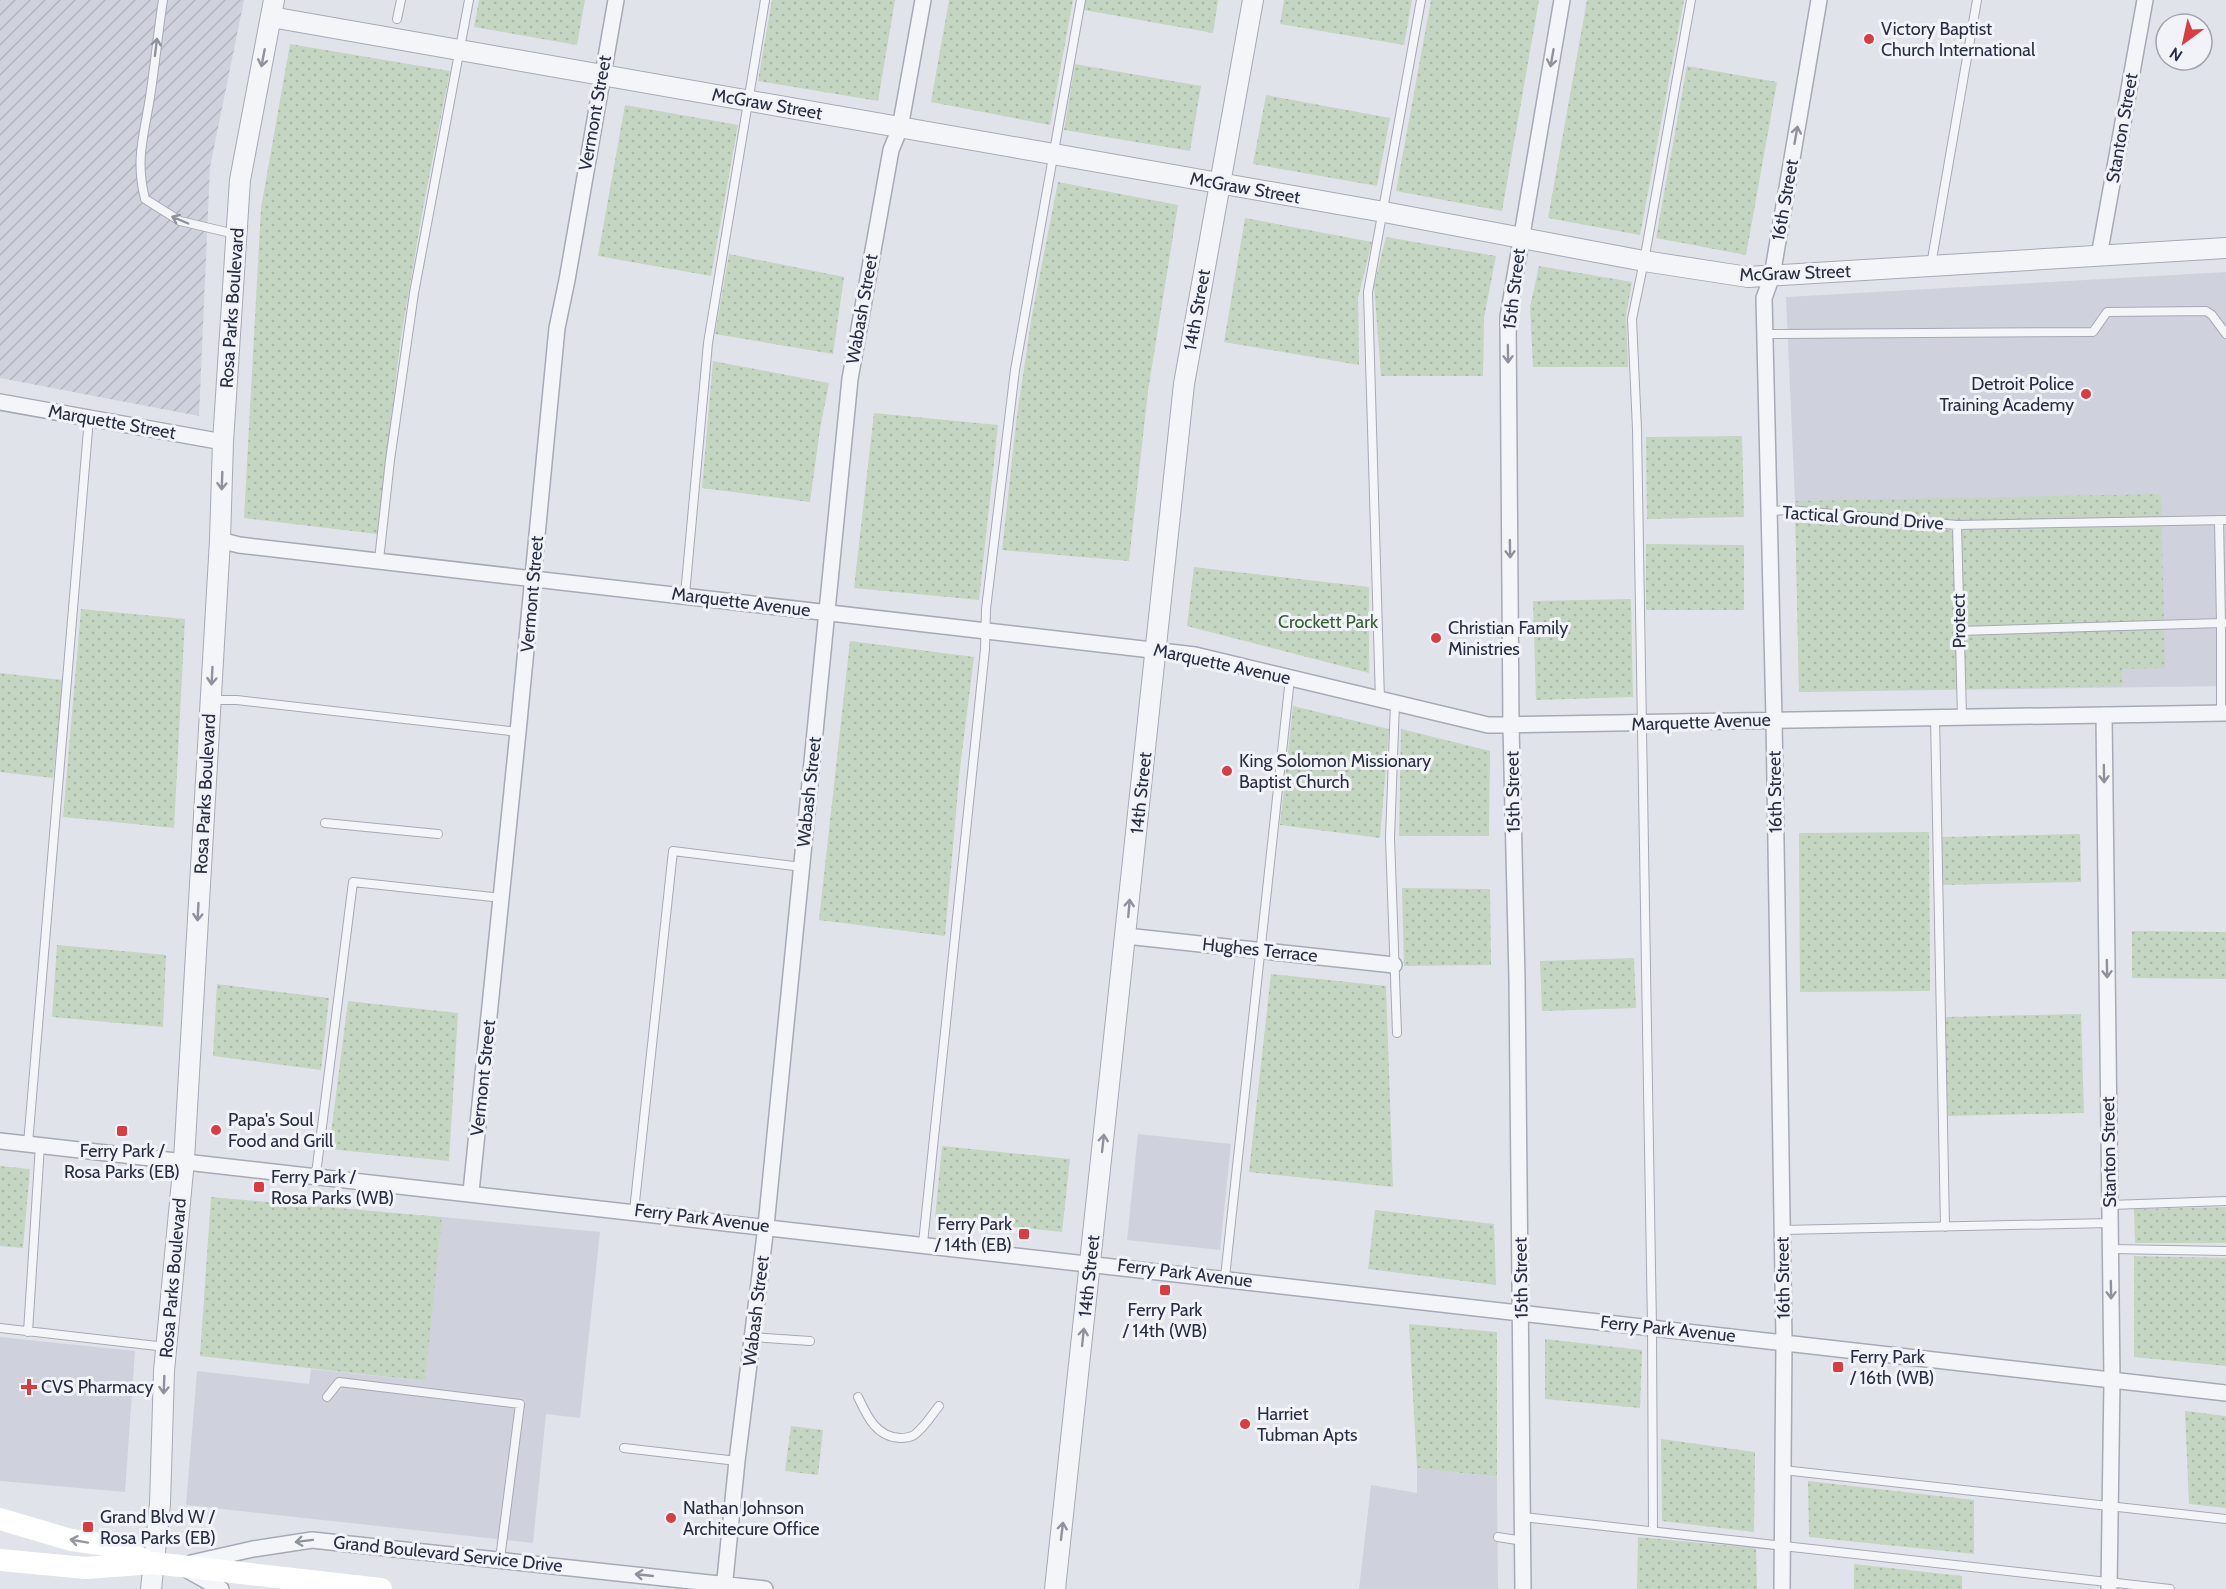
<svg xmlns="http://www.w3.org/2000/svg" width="2226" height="1589" viewBox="0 0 2226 1589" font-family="Cabin,sans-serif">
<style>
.built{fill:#cfd2dd}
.industrial{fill:url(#industrial-furrows)}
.grass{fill:url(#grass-dots)}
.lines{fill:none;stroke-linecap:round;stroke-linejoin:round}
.service-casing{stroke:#a6a9b6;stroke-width:10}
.minor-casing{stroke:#a6a9b6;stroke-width:18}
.tertiary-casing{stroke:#a6a9b6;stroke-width:22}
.service{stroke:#f4f5f8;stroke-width:8}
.minor{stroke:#f4f5f8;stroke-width:15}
.tertiary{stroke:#f4f5f8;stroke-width:20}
.secondary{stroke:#fff;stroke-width:22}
.oneway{stroke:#8e929e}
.oneway2{stroke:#9496a2}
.poi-dot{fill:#d83d42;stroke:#f1f3f8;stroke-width:2}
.labels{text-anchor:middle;stroke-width:6;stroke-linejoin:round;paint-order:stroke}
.poi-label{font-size:18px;fill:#282e44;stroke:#f1f3f8;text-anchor:start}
.street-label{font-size:18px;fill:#282e44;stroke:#f1f3f8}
.park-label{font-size:18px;fill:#376034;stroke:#f1f3f8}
</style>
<defs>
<pattern id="industrial-furrows" width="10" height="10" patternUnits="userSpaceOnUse" patternTransform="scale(1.5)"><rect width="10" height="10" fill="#cfd2dd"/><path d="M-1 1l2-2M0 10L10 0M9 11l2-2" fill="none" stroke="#b2b5bf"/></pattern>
<pattern id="grass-dots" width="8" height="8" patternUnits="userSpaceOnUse" patternTransform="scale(1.5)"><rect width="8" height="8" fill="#c4d5c1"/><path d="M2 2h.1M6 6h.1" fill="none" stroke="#a8b7a7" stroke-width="1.8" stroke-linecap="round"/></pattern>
</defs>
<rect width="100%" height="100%" fill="#e1e3eb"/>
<path class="built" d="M2226,272V686L1799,692L1795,501L1786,297Z
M1138,1134L1231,1144L1220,1250L1127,1240Z
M442,1217L600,1232L580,1418L546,1414L533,1543L186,1505L197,1371L309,1384L311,1369L424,1381Z
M0,1337L135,1351L125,1492L0,1481Z
M1417,1468L1497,1477L1498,1589H1359L1371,1485L1417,1493Z"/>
<path class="industrial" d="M0,0H244L210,167L199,416L0,378Z"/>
<path class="grass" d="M479,0H585L577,45L474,27Z
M772,0H895L878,101L758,81Z
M949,0H1073L1050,125L931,102Z
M1085,0H1218L1213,33L1084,10Z
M1284,0H1412L1404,45L1280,24Z
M1431,0H1539L1502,211L1396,191Z
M1587,0H1684L1640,235L1548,218Z
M290,44L450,71L424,203L401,337L377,534L244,518L261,208Z
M1075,64L1201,86L1190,151L1064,130Z
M1687,66L1777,82L1746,255L1656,238Z
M1266,95L1390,118L1377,186L1253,164Z
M625,105L738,125L711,276L598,256Z
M1058,182L1178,205L1148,391L1129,561L1002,550L1017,415L1032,315Z
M1245,218L1372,242L1358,298L1359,365L1224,342Z
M1386,237L1496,256L1484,318L1483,376H1381L1374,285Z
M729,254L844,277L833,354L715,334Z
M1539,266L1632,282L1626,315L1628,367H1533L1530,307Z
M713,361L829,383L820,429L810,502L702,488Z
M874,413L998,425L979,600L854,588Z
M1742,436L1744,517L1647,519L1646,437Z
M2161,494L2165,668L2122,669V686L1799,692L1795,501Z
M1646,544L1744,545V610H1646Z
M1194,567L1369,587V673L1187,626Z
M1631,599L1633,697L1536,700L1533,601Z
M81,609L185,619L174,828L63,817Z
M850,641L974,657L960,768L945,936L819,920Z
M0,673L63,680L53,778L0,772Z
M1293,706L1389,729L1380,838L1280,825Z
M1401,729L1490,751L1489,836H1399Z
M1929,832L1930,991L1800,992L1799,833Z
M2080,834L2081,882L1943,885L1942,837Z
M1402,888L1490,889L1491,965L1404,966Z
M2132,931L2226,932V979L2132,978Z
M57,945L166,955L163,1027L52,1017Z
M1634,958L1636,1008L1542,1011L1540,961Z
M1271,974L1386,986L1393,1187L1249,1172Z
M217,984L329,998L321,1070L213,1056Z
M348,1001L458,1013L449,1161L329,1149Z
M2081,1014L2084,1113L1948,1116L1945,1017Z
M942,1146L1070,1159L1062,1232L935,1218Z
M0,1166L30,1169L23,1248L0,1246Z
M211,1197L442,1217L425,1381L200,1356Z
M2226,1207V1243H2135L2134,1209Z
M1375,1210L1494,1224L1496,1285L1368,1269Z
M2134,1256L2226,1258V1366L2134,1357Z
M1409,1324L1497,1332V1477L1417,1468Z
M1545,1339L1642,1350L1640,1408L1545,1399Z
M2185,1411L2226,1416V1508L2189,1504Z
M791,1426L823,1430L818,1475L785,1471Z
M1661,1439L1755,1452L1754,1532L1662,1521Z
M1808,1481L1974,1500V1554L1809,1537Z
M1638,1537L1756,1548L1757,1589H1637Z
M1854,1564L1962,1576V1589H1854Z"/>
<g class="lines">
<defs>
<path id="service" d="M163,0C158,32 155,65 150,97C144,136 135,159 145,199L180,221L235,234
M397,19L401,0
M1931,265L1977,0
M1765,334L2093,332L2107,312L2206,311L2212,315L2226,334
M1769,511L1789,510L1957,525L2226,520
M2219,520L2221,623H2225
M1957,525L1962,717
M379,560L390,460L414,293L469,0
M685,595L708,343L765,0
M1959,631L2221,623V713
M213,700H237L518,732
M1380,700L1368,292L1421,0
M1395,703L1390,838L1397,1033
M1935,717L1945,1227
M325,823L438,834
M28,1144L89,418
M316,1174L353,882L502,898
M2110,1205L2226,1201
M634,1211L673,851L802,867
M1782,1230L2110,1223
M923,1243L985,649L986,609L1015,370L1081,0
M2111,1249L2226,1251
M1225,1277L1290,678
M0,1328L166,1347
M28,1332L40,1145
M752,1337L810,1341
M327,1397L339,1382L520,1404L500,1559
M858,1397C867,1416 876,1437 900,1438C905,1438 909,1438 914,1435C924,1428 931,1416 939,1406
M624,1448L737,1461
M1783,1470L2226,1519
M1523,1517L2170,1589
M1653,1531L1652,1327L1637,429L1632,319L1644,261L1691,0
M1498,1537L1523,1541"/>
<path id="minor" d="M2099,256L2145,0
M0,402L223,442
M220,540L239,545L1195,655L1488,725L2226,713
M2104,715L2112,1380L2109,1589
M1126,936L1394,965
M0,1141C742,1221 1484,1307 2226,1393
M471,1192L518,732L557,328L567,280L616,0
M191,1563L253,1549L312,1540L765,1589
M187,1570L221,1589
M724,1589L737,1461L766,1226L850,379L891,150L900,128L923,0
M1523,1589L1517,979L1511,726L1508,317L1562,0
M1782,1589L1784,1341L1774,719L1764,298L1772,276L1819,0"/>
<path id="tertiary" d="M271,17L1384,212L1644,261L1748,277L2226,248
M151,1589L160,1504L164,1371L184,1160L220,540L223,442L240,180L274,0
M1055,1589L1184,384L1253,0"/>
</defs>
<use href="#service" class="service-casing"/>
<use href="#minor" class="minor-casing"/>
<use href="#tertiary" class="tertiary-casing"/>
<use href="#service" class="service"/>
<use href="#minor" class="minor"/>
<use href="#tertiary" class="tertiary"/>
<path class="secondary" d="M0,1519L71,1540L108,1545L144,1560
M0,1560L86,1568L154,1563L381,1589"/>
</g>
<defs><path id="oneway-shaft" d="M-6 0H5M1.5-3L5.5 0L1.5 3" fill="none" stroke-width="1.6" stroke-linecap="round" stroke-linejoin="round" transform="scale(1.5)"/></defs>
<g class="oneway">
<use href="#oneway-shaft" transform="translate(156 47) rotate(-83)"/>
<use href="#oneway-shaft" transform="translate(263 58) rotate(101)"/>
<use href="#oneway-shaft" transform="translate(1552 58) rotate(100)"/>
<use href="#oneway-shaft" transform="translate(1796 135) rotate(-80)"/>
<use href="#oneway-shaft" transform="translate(180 220) rotate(-157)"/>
<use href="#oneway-shaft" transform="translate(1508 354) rotate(89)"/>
<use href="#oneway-shaft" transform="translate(222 481) rotate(92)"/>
<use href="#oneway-shaft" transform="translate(1510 549) rotate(89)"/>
<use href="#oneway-shaft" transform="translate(212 676) rotate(93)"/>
<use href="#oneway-shaft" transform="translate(2104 774) rotate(89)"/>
<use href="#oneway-shaft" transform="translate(1129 908) rotate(-85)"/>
<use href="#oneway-shaft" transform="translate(198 912) rotate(93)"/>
<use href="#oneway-shaft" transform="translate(2107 969) rotate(89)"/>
<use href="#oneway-shaft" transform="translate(1103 1143) rotate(-84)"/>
<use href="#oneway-shaft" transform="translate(2111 1290) rotate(89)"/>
<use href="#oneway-shaft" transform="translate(1083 1337) rotate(-84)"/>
<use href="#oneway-shaft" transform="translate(164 1385) rotate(92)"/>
<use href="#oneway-shaft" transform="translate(1062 1531) rotate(-83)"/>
<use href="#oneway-shaft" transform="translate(304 1541) rotate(173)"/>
<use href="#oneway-shaft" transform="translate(644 1575) rotate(-174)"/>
</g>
<use class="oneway2" href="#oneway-shaft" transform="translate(79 1541) rotate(-170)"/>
<g class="poi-dot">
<circle cx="1869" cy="39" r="6"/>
<circle cx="2086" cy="394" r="6"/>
<circle cx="1436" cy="638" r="6"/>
<circle cx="1227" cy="771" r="6"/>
<circle cx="216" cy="1130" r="6"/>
<rect x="116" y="1125" width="12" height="12" rx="3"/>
<rect x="253" y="1181" width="12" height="12" rx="3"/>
<rect x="1018" y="1228" width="12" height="12" rx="3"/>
<rect x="1159" y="1284" width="12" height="12" rx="3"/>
<rect x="1832" y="1361" width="12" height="12" rx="3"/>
<path d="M26 1378h6v6h6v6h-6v6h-6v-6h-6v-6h6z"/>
<circle cx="1245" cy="1424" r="6"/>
<circle cx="671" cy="1518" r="6"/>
<rect x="82" y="1521" width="12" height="12" rx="3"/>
</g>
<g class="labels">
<g class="poi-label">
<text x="1881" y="35">Victory Baptist<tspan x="1881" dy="21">Church International</tspan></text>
<text x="2074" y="390" text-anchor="end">Detroit Police<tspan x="2074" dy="21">Training Academy</tspan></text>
<text x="1448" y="634">Christian Family<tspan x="1448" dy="21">Ministries</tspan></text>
<text x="1239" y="767">King Solomon Missionary<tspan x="1239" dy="21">Baptist Church</tspan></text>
<text x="228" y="1126">Papa's Soul<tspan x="228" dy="21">Food and Grill</tspan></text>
<text x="122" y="1157" text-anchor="middle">Ferry Park /<tspan x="122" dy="21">Rosa Parks (EB)</tspan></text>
<text x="271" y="1183">Ferry Park /<tspan x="271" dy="21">Rosa Parks (WB)</tspan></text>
<text x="1012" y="1230" text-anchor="end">Ferry Park<tspan x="1012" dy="21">/ 14th (EB)</tspan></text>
<text x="1165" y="1316" text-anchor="middle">Ferry Park<tspan x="1165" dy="21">/ 14th (WB)</tspan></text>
<text x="1850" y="1363">Ferry Park<tspan x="1850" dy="21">/ 16th (WB)</tspan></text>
<text x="41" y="1393">CVS Pharmacy</text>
<text x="1257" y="1420">Harriet<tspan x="1257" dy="21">Tubman Apts</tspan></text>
<text x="683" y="1514">Nathan Johnson<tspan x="683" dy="21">Architecure Office</tspan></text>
<text x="100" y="1523">Grand Blvd W /<tspan x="100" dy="21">Rosa Parks (EB)</tspan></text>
</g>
<g class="street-label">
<text transform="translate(767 104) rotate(10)" y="6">McGraw Street</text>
<text transform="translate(595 113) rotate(-80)" y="6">Vermont Street</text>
<text transform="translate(2122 128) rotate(-80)" y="6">Stanton Street</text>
<text transform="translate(1245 188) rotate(10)" y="6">McGraw Street</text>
<text transform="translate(1785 200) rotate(-80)" y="6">16th Street</text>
<text transform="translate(1795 273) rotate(-2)" y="6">McGraw Street</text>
<text transform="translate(1514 289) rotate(-83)" y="6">15th Street</text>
<text transform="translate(232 308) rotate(-86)" y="6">Rosa Parks Boulevard</text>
<text transform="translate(862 309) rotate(-80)" y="6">Wabash Street</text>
<text transform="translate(1197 310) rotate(-80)" y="6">14th Street</text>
<text transform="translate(112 422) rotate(10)" y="6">Marquette Street</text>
<text transform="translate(1863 518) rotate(4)" y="6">Tactical Ground Drive</text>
<text transform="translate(532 594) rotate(-85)" y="6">Vermont Street</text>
<text transform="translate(741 602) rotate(7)" y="6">Marquette Avenue</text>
<text transform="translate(1959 621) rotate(-91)" y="6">Protect</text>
<text transform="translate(1222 664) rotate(12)" y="6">Marquette Avenue</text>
<text transform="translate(1701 722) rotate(-2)" y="6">Marquette Avenue</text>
<text transform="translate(809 792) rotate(-84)" y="6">Wabash Street</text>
<text transform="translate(1513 792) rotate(-91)" y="6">15th Street</text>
<text transform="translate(1775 792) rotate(-91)" y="6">16th Street</text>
<text transform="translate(1141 793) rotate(-84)" y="6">14th Street</text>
<text transform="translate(205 794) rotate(-87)" y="6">Rosa Parks Boulevard</text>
<text transform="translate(1260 950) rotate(6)" y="6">Hughes Terrace</text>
<text transform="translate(483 1078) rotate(-84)" y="6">Vermont Street</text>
<text transform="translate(2109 1152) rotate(-91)" y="6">Stanton Street</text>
<text transform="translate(702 1218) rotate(7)" y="6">Ferry Park Avenue</text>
<text transform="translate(1185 1273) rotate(7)" y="6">Ferry Park Avenue</text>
<text transform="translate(1089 1276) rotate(-84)" y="6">14th Street</text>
<text transform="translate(173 1278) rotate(-85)" y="6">Rosa Parks Boulevard</text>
<text transform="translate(1521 1278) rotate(-91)" y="6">15th Street</text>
<text transform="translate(1783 1278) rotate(-91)" y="6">16th Street</text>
<text transform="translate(756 1311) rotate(-83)" y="6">Wabash Street</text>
<text transform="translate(1668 1329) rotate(6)" y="6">Ferry Park Avenue</text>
<text transform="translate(448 1554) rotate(6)" y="6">Grand Boulevard Service Drive</text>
</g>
<g class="park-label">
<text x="1328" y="628">Crockett Park</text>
</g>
</g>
<g transform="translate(2184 42) rotate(213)"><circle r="28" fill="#f1f3f8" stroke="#a1a4b0" stroke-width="1.5"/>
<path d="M0-4.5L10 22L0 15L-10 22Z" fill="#d83d42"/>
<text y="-9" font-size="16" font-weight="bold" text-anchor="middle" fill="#282e44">N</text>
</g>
</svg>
